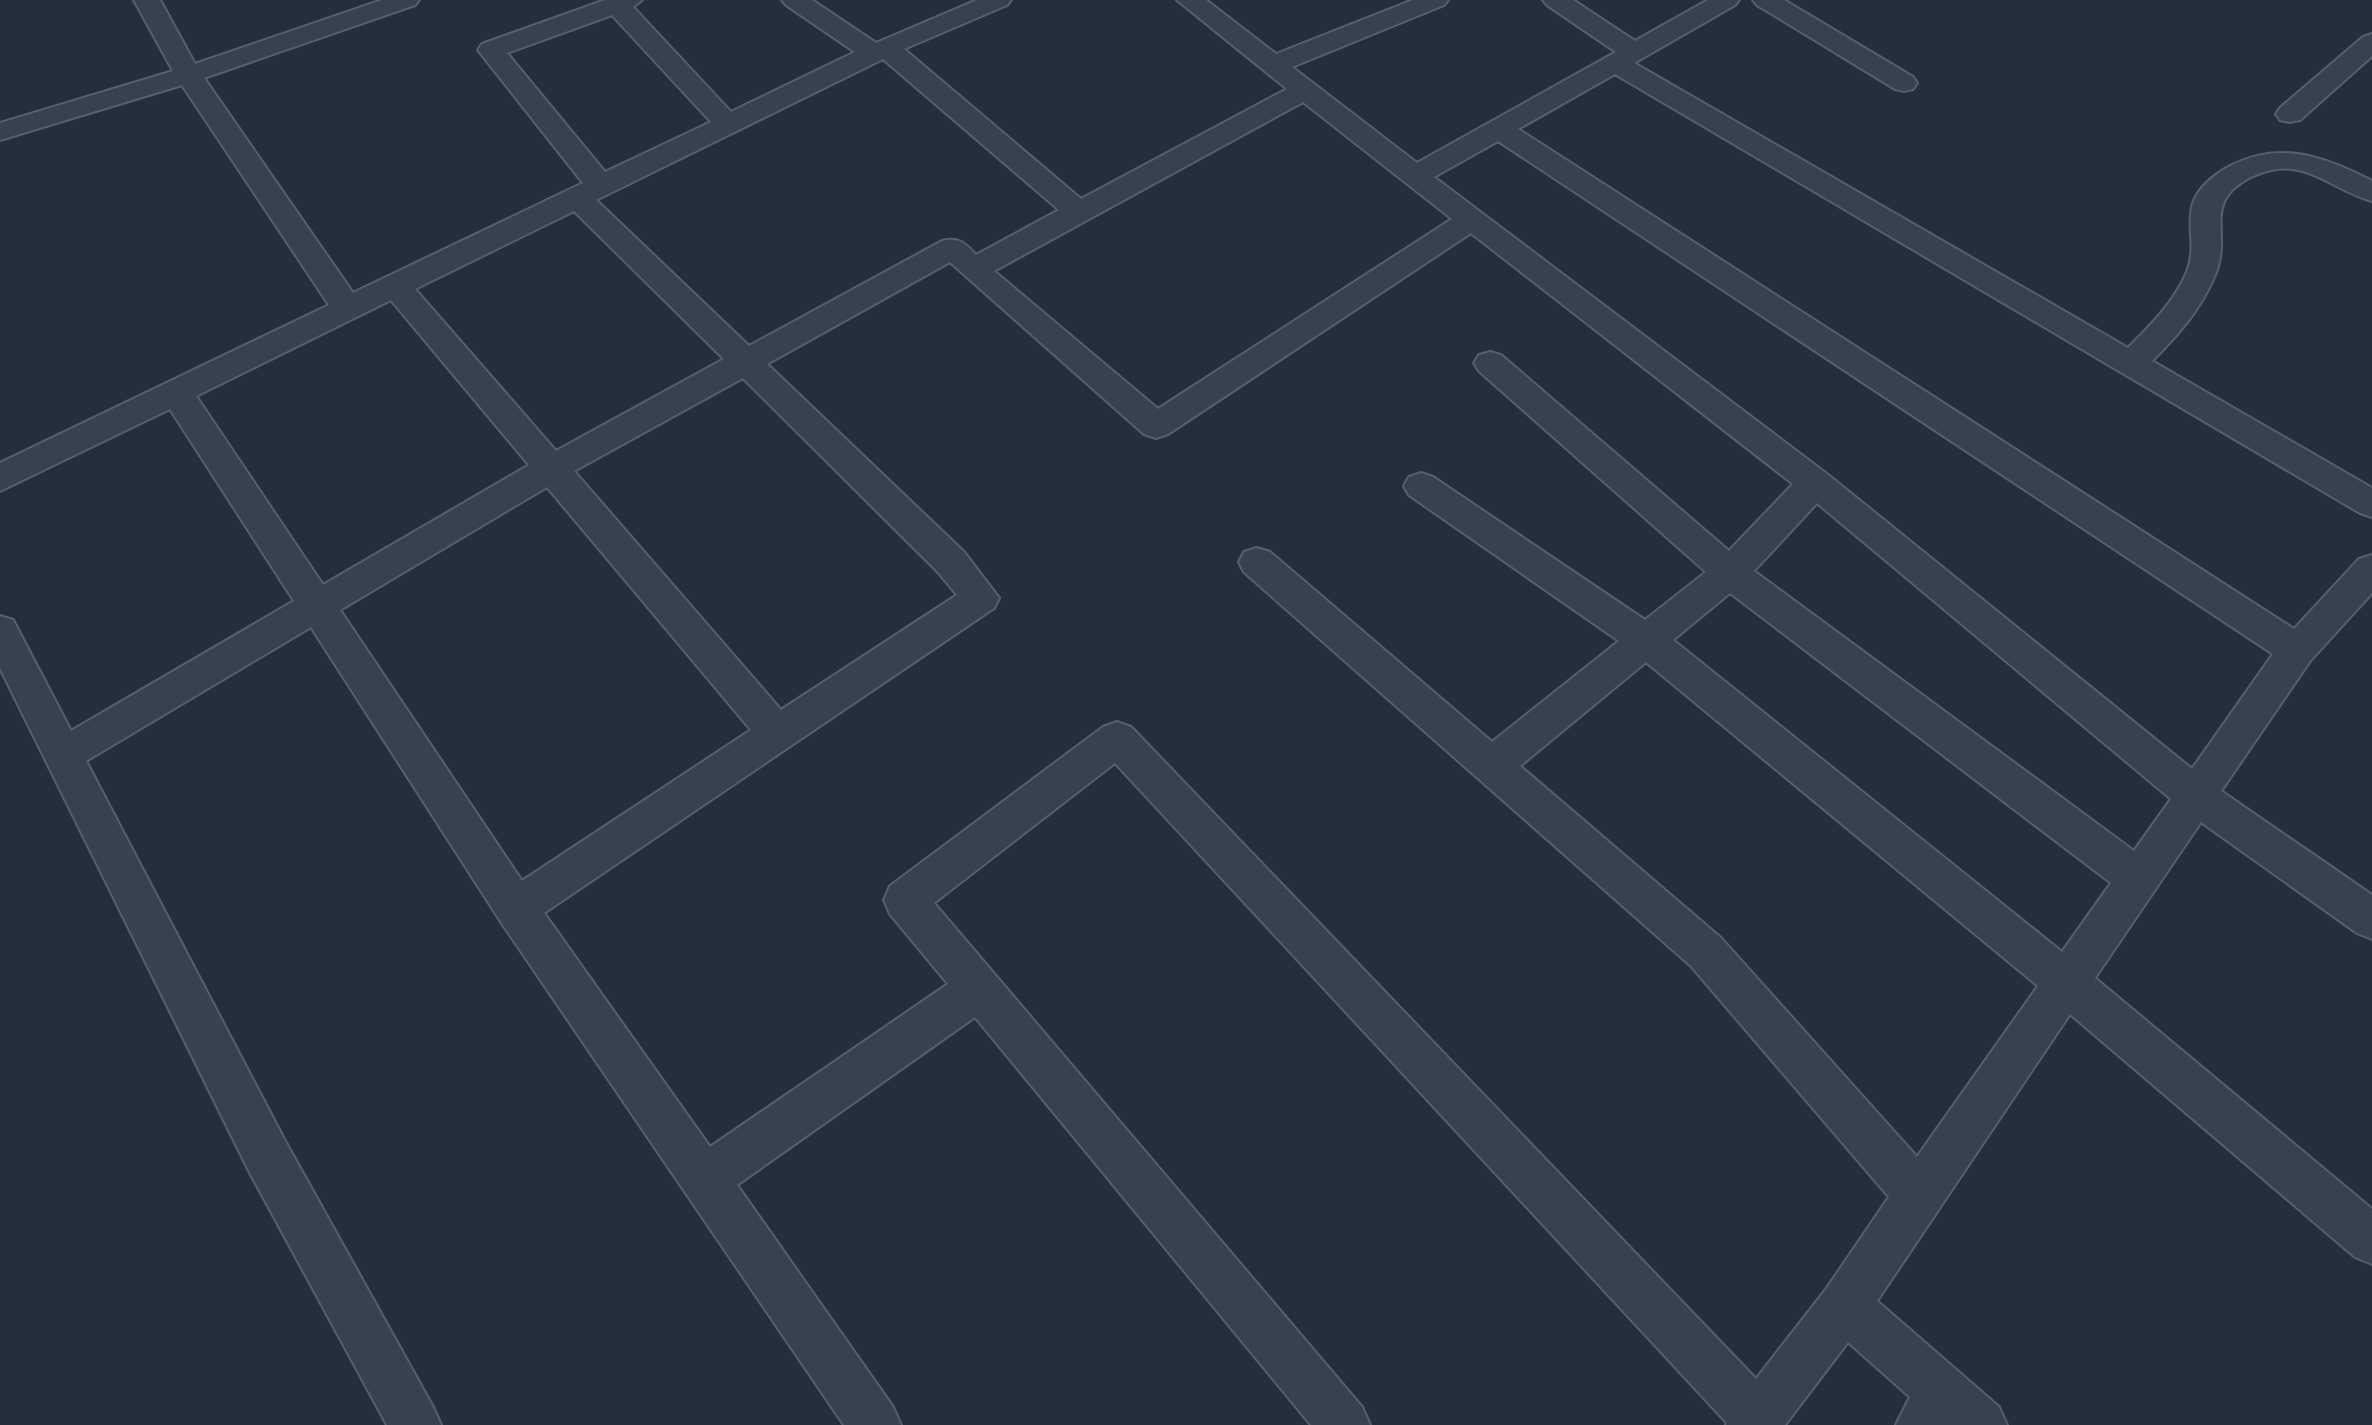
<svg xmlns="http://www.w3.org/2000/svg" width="2372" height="1425" viewBox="0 0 2372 1425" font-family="Lato,sans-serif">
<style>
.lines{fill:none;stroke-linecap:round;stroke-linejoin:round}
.minor-casing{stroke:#565f6c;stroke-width:4}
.minor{fill:#38414e;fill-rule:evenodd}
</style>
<rect width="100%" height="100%" fill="#242f3e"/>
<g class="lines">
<defs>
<path id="minor" d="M134,0H160L195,64L382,0H419L415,5L204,78L353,293L583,183L478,50L482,44L605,0H642L633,7L731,112L855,52L786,5L782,0H812L876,43L977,0H1011L1007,5L904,49L1081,199L1287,89L1177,0H1206L1276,54L1413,0H1448L1444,5L1292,67L1417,163L1616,52L1547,5L1543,0H1573L1635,41L1708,0H1739L1735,5L1634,63L2128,348C2151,325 2174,302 2187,272C2197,246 2186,225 2193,203C2199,187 2215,174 2230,166C2281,140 2325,157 2372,181V201C2344,194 2321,173 2293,169C2277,167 2265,171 2251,177C2200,203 2233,233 2215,275C2201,309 2178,335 2152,361L2372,488V517L2360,513L1615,74L1518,129L2294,629L2359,559L2372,555V593L2310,661L2221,791L2372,895V939L2357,933L2201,822L2095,978L2372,1209V1264L2355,1257L2070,1014L1877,1301L1999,1407L2007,1425H1896L1910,1397L1848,1342L1785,1425H1726L1727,1423L1115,763L934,903L1362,1407L1370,1425H1311L975,1017L737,1185L893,1407L901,1425H844L501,922L311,627L86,761L284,1139L433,1407L441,1425H387L250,1173L0,668V616L13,620L71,731L294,601L170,409L0,491V463L329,305L182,85L0,140V123L173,71ZM612,15L711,122L605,172L507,53ZM883,59L1059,210L976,255C965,243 959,237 942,241L749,346L596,200ZM1303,102L1452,219L1158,409L994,271ZM1498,141L2273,654L2192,769L1827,474L1434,177ZM574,211L724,359L556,451L415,289ZM1471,233L1793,484L1729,551L1501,355L1490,352L1479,355L1474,363L1479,371L1706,572L1645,620L1433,477L1421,473L1409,477L1404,486L1409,495L1619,641L1492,742L1270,552L1257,548L1244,552L1239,562L1244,572L1691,966L1889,1197L1827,1288L1756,1379L1131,727L1117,722L1103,727L890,886L884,900L890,914L948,984L710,1147L544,913L994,608L999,598L964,552L767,364L950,262L1144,434L1156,438L1168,434ZM391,300L529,465L323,585L196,396ZM743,378L938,572L957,595L781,710L574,471ZM547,487L751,730L522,881L340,610ZM1817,503L2171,799L2134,851L1754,571ZM1730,593L2111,883L2062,952L1673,640ZM1646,662L2038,986L1917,1157L1721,938L1520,766Z
M1753,0H1784L1913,77L1917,83L1913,89L1904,91L1895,89L1757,5Z
M2372,34V56L2300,120L2290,122L2280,120L2276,114L2280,108L2363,37Z"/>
</defs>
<use href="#minor" class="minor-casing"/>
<use href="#minor" class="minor"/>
</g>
</svg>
